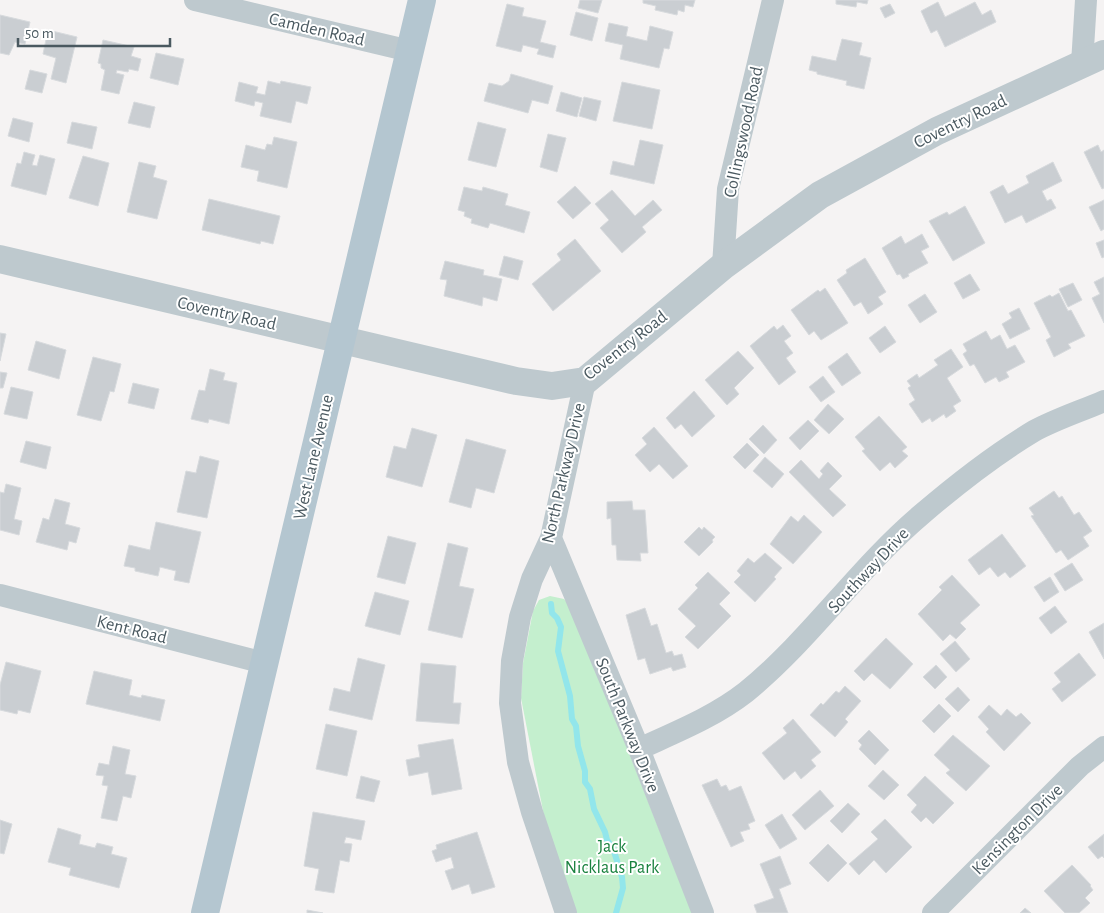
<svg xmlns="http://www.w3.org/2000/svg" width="1104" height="913" viewBox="0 0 1104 913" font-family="'Alegreya Sans',sans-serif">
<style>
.green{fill:#c4efce}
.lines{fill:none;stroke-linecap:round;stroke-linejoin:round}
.stream{stroke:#92e6eb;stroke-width:6}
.building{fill:#caced2;stroke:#d7dadd}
.minor{stroke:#bec9ce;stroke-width:22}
.tertiary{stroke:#bec9ce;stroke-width:28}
.primary{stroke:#b4c6d0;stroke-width:28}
.labels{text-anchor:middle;stroke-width:4;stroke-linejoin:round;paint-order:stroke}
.street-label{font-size:18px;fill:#4a5960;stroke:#fff}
.park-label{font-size:18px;fill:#1a823f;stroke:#fff}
</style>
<rect width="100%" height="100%" fill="#f5f3f3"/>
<path class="green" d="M550,596L564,599L572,608L692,913H573L545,821L521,698L523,663L533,611L539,600Z"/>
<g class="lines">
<path class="stream" d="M551,604L552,613L557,618L561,627L558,651L570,696L572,719L576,726L578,746L585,771V782L590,789L594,809L605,832L607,840L613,848L622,877L623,888L616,913"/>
</g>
<path class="building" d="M580,0H602L598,13L578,8Z
M643,0H695L693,7L685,5L684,12L678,10L677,15L655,10L656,6L643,3Z
M836,0H868L867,4L857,2L856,7L836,4Z
M938,2L945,17L975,2L982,15L991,10L996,22L945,47L937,30L931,33L921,11Z
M507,4L524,8L522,16L546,21L540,42L556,46L553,58L537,54L539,49L523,45L521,52L496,46Z
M890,4L895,13L885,18L880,8Z
M576,12L598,18L592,41L570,35Z
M0,15L30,22L25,44L15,42L9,55L0,53Z
M609,23L628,27L626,36L647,41L650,26L673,32L669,49L664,48L659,68L620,59L623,45L605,41Z
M48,30L77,37L66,83L51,79L56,58L43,54Z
M842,39L862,43L859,55L871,58L864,89L846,85L847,81L817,74V72L809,70L812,56L836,61Z
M103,40L134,47L131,56L141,59L138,71L129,69L128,72L117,70L116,73L124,75L119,94L101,90L105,70L101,68V64L98,63Z
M156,53L184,59L178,85L150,78Z
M30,70L47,74L42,93L25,89Z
M511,74L553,86L548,104L532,100L528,113L484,101L489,83L502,86L509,81Z
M268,81L280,84L281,81L311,87L307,104L296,101L291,123L260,116L263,103L255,101L254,106L235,101L239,82L258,87L256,93L265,95Z
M622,82L660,90L652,129L613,121Z
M561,92L582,98L577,117L556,111Z
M584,97L601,101L596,121L579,116Z
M134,102L155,107L150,128L128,123Z
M13,118L33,123L29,142L8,136Z
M72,122L97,127L92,149L67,143Z
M478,122L506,129L496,167L468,160Z
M548,134L566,138L557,172L540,167Z
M274,137L297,142L287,188L257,181L259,171L241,167L246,145L265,150L267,144L272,145Z
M640,140L663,145L654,184L610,174L613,161L634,166Z
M1098,145L1101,152L1104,150V188L1102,189L1084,152Z
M24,152L35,155L32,165L37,166L40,155L55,159L46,195L11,186L17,163L21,164Z
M83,156L109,163L98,206L69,198Z
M139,162L156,166L153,177L167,181L157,219L127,212Z
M1053,162L1062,181L1042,191L1047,201L1051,199L1056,208L1026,223L1022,215L1005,223L990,192L1003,185L1008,194L1029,183L1026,176Z
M575,186L591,203L573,219L557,202Z
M464,187L482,191L483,187L508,194L505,205L530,212L524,233L490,223L488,228L471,223L472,219L464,216L465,212L458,210Z
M612,190L635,216L653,200L662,210L642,227L646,232L622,253L600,228L609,220L595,204Z
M209,199L280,216L273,244L261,241L260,244L202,230Z
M1104,200V229L1101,231L1089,207Z
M965,206L985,243L953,261L929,221L947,212L949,215Z
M922,234L929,247L921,251L928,263L908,274L909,276L903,279L900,274L897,275L882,248L901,236L905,244Z
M575,239L601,271L553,311L532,284L561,260L557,254Z
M1104,240V257L1102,258L1096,243Z
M504,256L523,261L518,280L499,275Z
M865,258L886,292L878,297L883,304L868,314L861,302L854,306L837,280L847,273L846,270Z
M445,261L484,270L483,275L502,279L497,301L483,297L482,306L444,296L447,280L440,279Z
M970,274L980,290L963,299L954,283Z
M1104,277V323L1092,298L1100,294L1094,282Z
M1073,283L1082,300L1068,307L1059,289Z
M825,288L848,323L821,340L814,331L809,335L791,310L818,290L820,292Z
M1059,293L1068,311L1071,310L1085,336L1068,344L1071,348L1054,357L1046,340L1051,337L1034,303L1050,295L1052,297Z
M925,294L937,312L920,323L908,305Z
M1019,308L1030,329L1010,339L1002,324L1012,318L1009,313Z
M783,325L791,336L784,341L793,353L786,358L796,372L779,385L750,346L774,326L777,330Z
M885,326L896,342L880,353L869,338Z
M986,331L991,340L1000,335L1007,349L1015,345L1025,362L1006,372L1009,377L999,382L996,377L985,383L974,364L970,366L963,354L967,351L963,344Z
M0,333L6,334L0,361Z
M36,341L66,350L59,379L28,370Z
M951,349L963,367L947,378L961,401L953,406L956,411L946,418L944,414L932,422L930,418L922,423L909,404L915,400L908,388L911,386L907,381L917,374L919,378L938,365L934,360Z
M738,351L754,368L734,388L739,394L727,405L705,380Z
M847,353L861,373L842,386L828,367Z
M93,357L121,364L114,392L110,391L101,421L77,415Z
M210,369L225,373L223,380L237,383L229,424L209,419L208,423L191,419L199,390L205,391Z
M0,372L7,373L3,388H0Z
M823,376L835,392L821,402L809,387Z
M133,383L159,389L154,409L128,403Z
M11,387L33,392L27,419L4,414Z
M694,391L715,416L692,437L681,424L675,429L666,418Z
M828,404L844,419L829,434L814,420Z
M879,416L907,447L902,451L908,456L895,468L890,462L880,471L862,451L865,449L855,437Z
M808,420L819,431L800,450L789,438Z
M763,425L777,440L764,454L749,439Z
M654,427L688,466L673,479L659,464L650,472L635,455L647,444L642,438Z
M412,428L437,435L422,487L386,477L394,446L406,449Z
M466,439L506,450L494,493L476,488L471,508L449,502Z
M26,441L51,447L46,469L20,462Z
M747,443L759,455L745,469L733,457Z
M200,456L219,461L207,518L177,512L186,471L196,473Z
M765,457L784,474L772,488L753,471Z
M801,460L819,479L823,474L820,471L828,462L842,476L829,489L846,505L833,517L789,472Z
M6,484L21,488L14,519L22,521L19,535L0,530V492L4,493Z
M1054,491L1059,498L1062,496L1074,515L1079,512L1092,531L1083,537L1089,546L1068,560L1061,550L1056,553L1031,516L1034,515L1029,508Z
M55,499L70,503L65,524L80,528L76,543L69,541L67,550L36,542L43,518L49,520Z
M632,501L633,510H645L648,553H640L641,561L617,560L616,545H612L611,518L607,519V502Z
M804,515L822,532L793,564L770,544L791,516L798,522Z
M156,522L201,532L189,583L174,580L176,571L160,567L158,576L135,571V568L124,566L129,545L150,550Z
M699,527L702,530L704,527L715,537L712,540L713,542L699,556L684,542Z
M1002,534L1026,566L1010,578L1005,572L998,577L990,567L979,575L968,560Z
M388,536L416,543L405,584L377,577Z
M448,543L468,548L459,586L474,589L462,638L428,630Z
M765,553L782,568L774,577L776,579L755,602L734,582L741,575L737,571L748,558L754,563Z
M1072,563L1083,580L1065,591L1054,574Z
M708,572L730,593L719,604L731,616L698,649L685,637L696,626L678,609L698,588L695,585Z
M952,575L980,605L960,623L966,629L956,639L950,634L943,641L918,614L942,590L939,587Z
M1050,577L1059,592L1044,602L1034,587Z
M375,592L409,601L400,635L365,626Z
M1055,606L1067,622L1051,634L1039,618Z
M645,608L651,626L657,624L666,653L672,651L674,656L682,654L686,667L673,671L671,667L650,674L645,658L638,660L626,615Z
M1104,623V659L1089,632Z
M886,638L913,664L890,689L872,673L864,681L854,671Z
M955,641L970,659L956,672L940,654Z
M1079,653L1096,675L1062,702L1052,689L1061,682L1054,673Z
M358,658L385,665L372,720L329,710L334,688L350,692Z
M6,662L41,671L30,713L18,710L17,714L0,710V685Z
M421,663L456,666L453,703H461L459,724L416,721Z
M936,665L947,677L935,689L923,677Z
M94,671L132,680L129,695L141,698L142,695L165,700L160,721L86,704Z
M845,686L861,701L845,719L848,722L835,737L810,715L821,703L823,705L836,691L839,693Z
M958,687L970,700L958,712L945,699Z
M939,704L951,716L934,733L922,721Z
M989,705L1001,716L1007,709L1016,717L1021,713L1031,723L1004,751L986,732L989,729L978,717Z
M793,719L821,752L811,760L816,766L801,779L795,771L784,780L762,753L787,733L783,728Z
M326,724L357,731L347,776L316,769Z
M869,730L889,750L875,765L859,749L862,745L858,741Z
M953,735L990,766L966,791L946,773L950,770L934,755Z
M453,739L462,789L432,795L428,772L409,776L406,760L420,757L418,745Z
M113,746L130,750L125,774L136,776L131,798L123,796L117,821L101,818L108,786L102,785L104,776L96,775L99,763L109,765Z
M883,770L899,785L884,800L868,786Z
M361,776L380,781L374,802L356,798Z
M925,776L954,803L933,824L926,817L921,822L911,812L917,805L907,795Z
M717,779L721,787L726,785L729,791L741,786L755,821L748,824L750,829L740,832L744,841L731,847L702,785Z
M820,790L834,806L805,830L792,815Z
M848,803L860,814L842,833L830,821Z
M313,812L365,821L361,840L346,837L344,843L352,844L349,862L340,860L334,893L315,890L319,869L304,866Z
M782,814L797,839L780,849L765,825Z
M885,819L912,847L886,873L874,860L859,875L849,864L878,839L871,832Z
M0,820L12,824L4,854L0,853Z
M58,828L81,835L79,844L95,848L97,843L113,847L111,854L127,858L119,888L69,875L71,868L48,862Z
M477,832L495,887L472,894L469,884L452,890L445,871L454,868L451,857L436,862L432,851L437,849L436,845Z
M1104,834V858L1102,856L1098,859L1088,847Z
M828,844L847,863L828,882L809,863Z
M780,856L791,884L779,889L788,913H757L754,905L774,898L760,864Z
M1072,865L1091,885L1090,886L1093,890L1085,898L1090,903L1079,913H1065L1044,891Z
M1025,908L1031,913H1020Z
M307,910L323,913H307Z"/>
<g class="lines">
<path class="minor" d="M195,0L410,51
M1082,64L1086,0
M723,266L728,189L773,0
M551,538L639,749L703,913
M0,595L264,663
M639,749C676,732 714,717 746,692C811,639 858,568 922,514C957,484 994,455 1034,431C1056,419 1081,411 1104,401
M566,913L532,812L518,762L510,703L512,661L520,617L532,579L551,538L585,381
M933,913L1080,766L1104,747"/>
<path class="tertiary" d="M0,259L516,381L552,386L585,381L723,266L820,195L937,131L1104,54"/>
<path class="primary" d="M205,913L422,0"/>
</g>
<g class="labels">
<g class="street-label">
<text transform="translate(317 29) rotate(13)" y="6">Camden Road</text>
<text transform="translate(960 121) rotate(-26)" y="6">Coventry Road</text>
<text transform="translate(743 132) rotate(-78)" y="6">Collingswood Road</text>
<text transform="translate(227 313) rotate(13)" y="6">Coventry Road</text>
<text transform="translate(625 345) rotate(-38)" y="6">Coventry Road</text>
<text transform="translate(313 457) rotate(-77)" y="6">West Lane Avenue</text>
<text transform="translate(563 473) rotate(-77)" y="6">North Parkway Drive</text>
<text transform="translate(868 570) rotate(-47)" y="6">Southway Drive</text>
<text transform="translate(132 629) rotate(14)" y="6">Kent Road</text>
<text transform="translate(628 725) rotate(68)" y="6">South Parkway Drive</text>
<text transform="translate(1017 829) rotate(-45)" y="6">Kensington Drive</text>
</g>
<g class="park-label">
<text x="612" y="852">Jack<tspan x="612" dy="21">Nicklaus Park</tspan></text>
</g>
</g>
<path d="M18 38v8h152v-8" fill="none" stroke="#4a5960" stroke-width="2.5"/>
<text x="25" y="38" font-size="15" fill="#4a5960" stroke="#ffffff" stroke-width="4" paint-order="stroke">50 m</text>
</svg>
